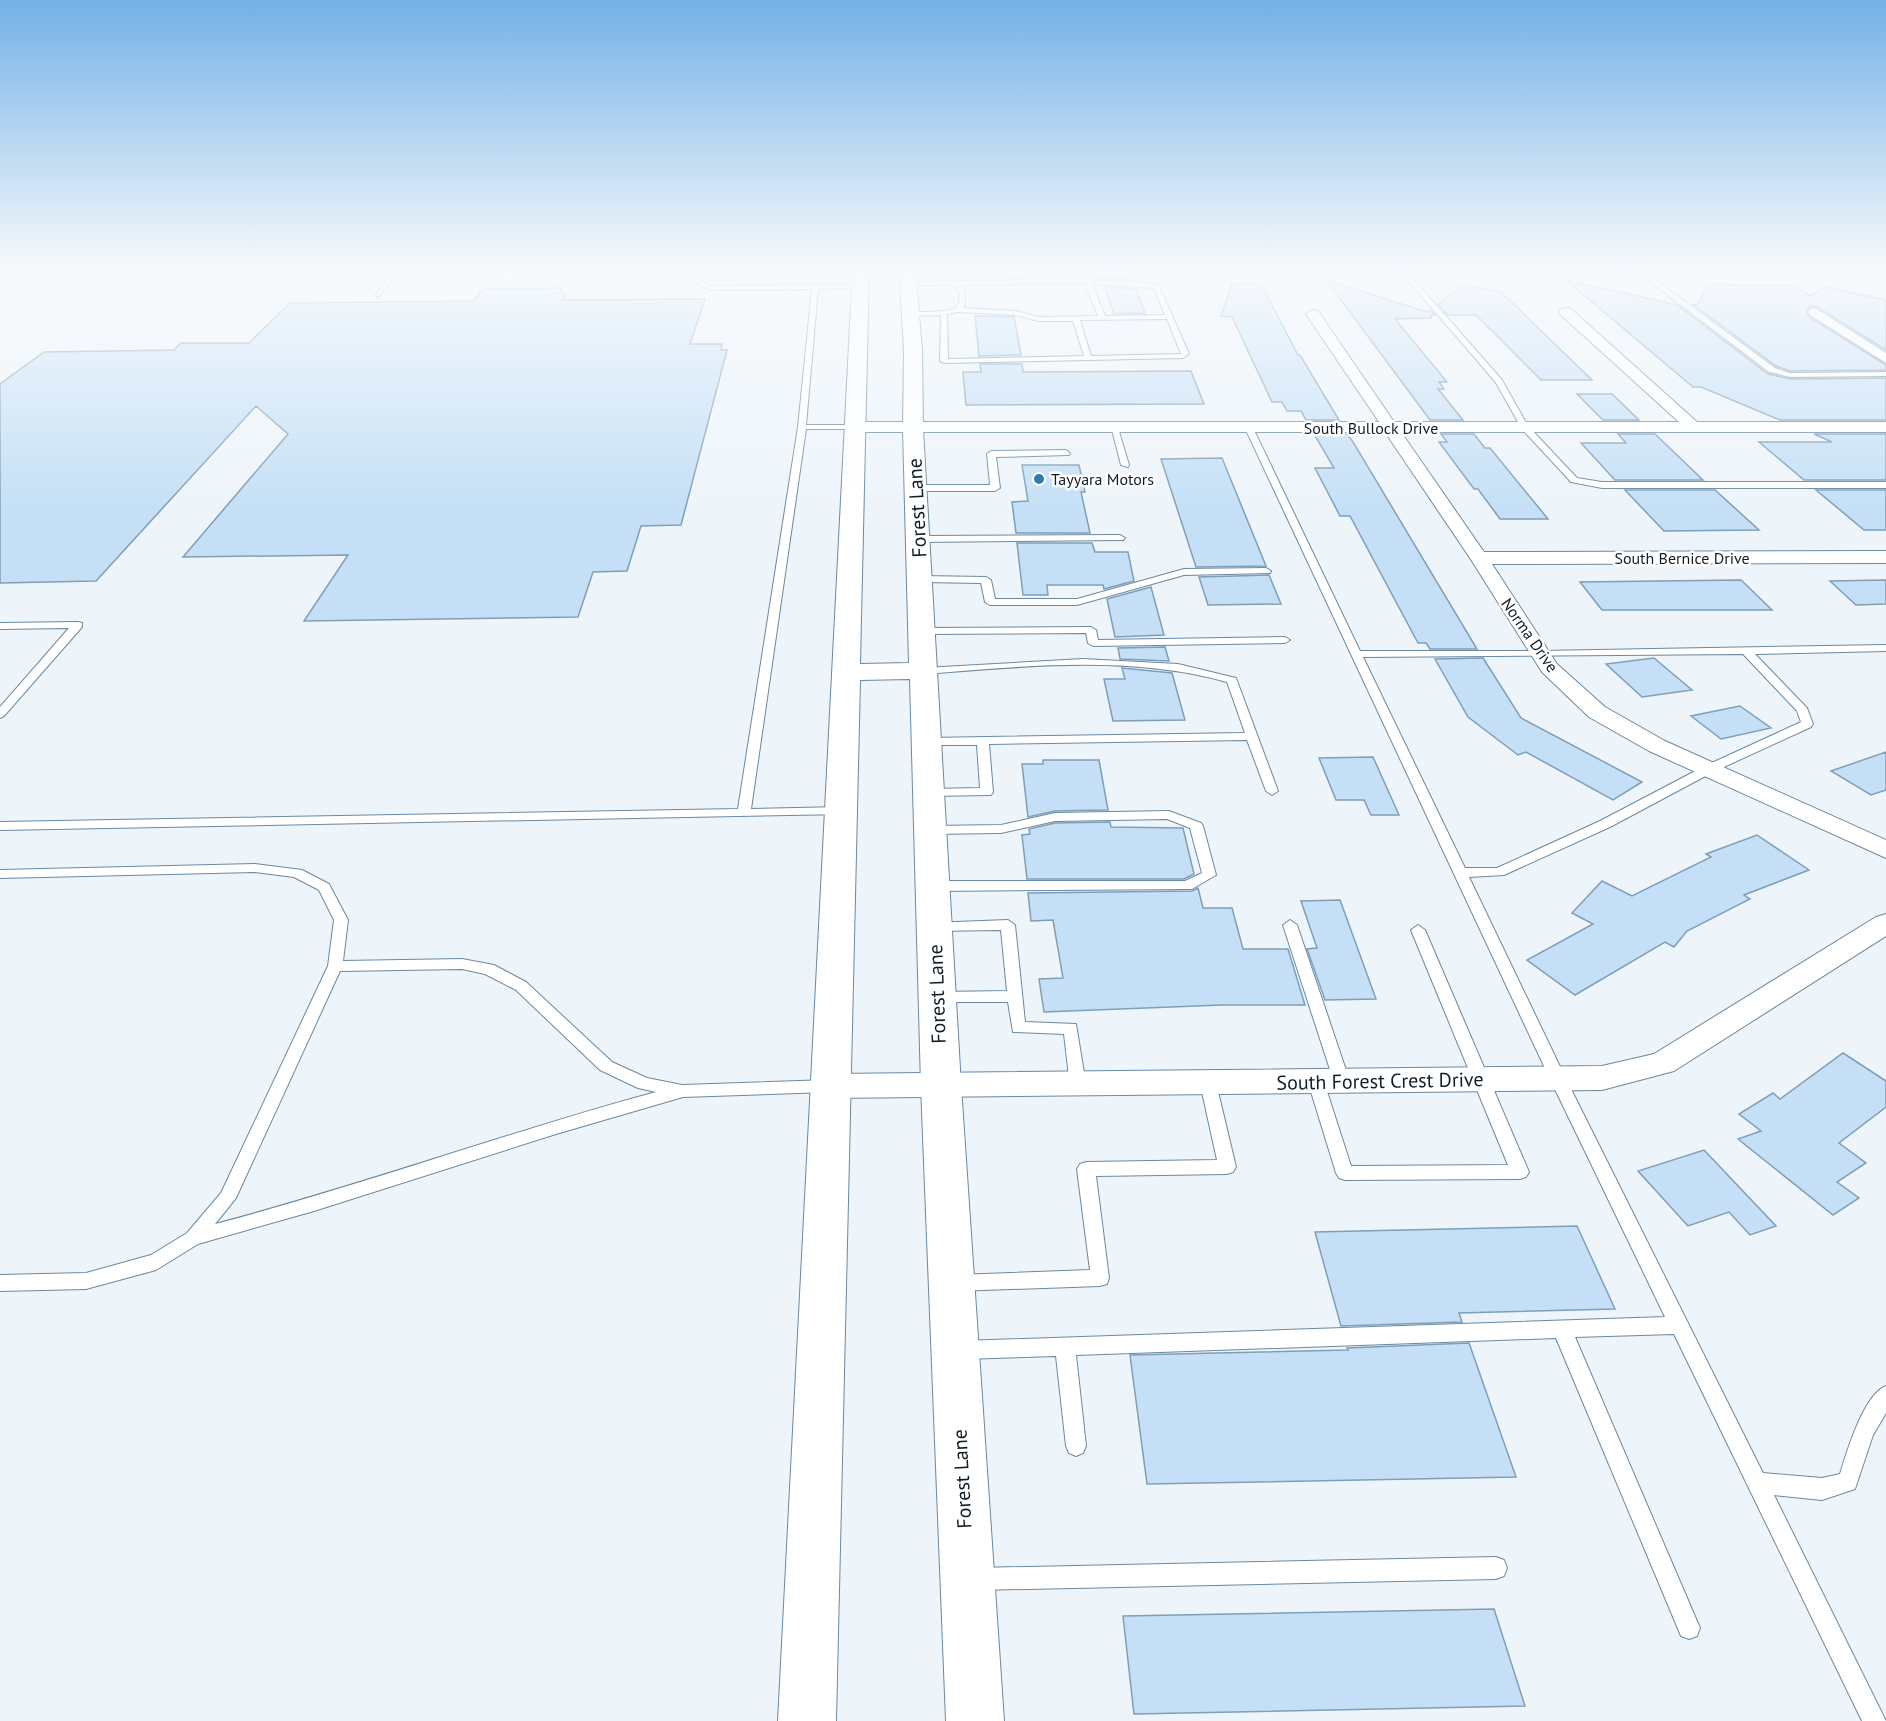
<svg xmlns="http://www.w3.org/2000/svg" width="1886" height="1721" viewBox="0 0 1886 1721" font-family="'PT Sans',sans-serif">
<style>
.building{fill:#c5e0f6;stroke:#7f9eb7;stroke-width:1.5}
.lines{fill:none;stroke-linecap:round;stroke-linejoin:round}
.service-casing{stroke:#6a88a0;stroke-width:2}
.minor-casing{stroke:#6a88a0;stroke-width:2}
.secondary-casing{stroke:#6a88a0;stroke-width:2}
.service{fill:#fff;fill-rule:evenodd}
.minor{fill:#fff;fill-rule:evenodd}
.secondary{fill:#fff;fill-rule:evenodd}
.poi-dot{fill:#2f7bae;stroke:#fff;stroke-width:2}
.labels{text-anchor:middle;stroke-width:5;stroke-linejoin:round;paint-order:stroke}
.far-street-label{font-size:16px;fill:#101d26;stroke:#fff}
.far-poi-label{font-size:16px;fill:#101d26;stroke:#fff;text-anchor:start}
.street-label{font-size:20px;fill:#101d26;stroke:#fff}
</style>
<rect width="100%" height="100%" fill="#eef5fa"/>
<path class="building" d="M1098,267H1127L1132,280L1102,278Z
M1326,280L1427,312L1430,310L1435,315H1431V318L1395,319L1447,382H1439L1444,389H1438L1463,420H1430Z
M1566,280L1677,305L1768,374L1790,379L1886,378V420H1780L1701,387H1693Z
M1232,284H1261L1298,355H1300L1339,420H1306L1301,411H1287L1282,402H1272L1232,317L1221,316Z
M1708,284L1795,286L1810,296L1825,287L1886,300V350L1816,306L1810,307L1806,311L1809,317L1886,365V370L1790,371L1776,366L1694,305H1697Z
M1463,285L1501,292L1592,380H1541L1476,315H1448L1438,304Z
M1105,287L1136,289L1145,313L1114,314Z
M563,288L559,294H566L562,300L705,299L690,344H722L721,350H727L681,525L641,526L627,571L593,572L578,617L304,621L348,555L183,557L288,434L256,406L96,581L0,583V384L44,352L174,350L181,343H249L290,303L474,301L483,289Z
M975,316L1014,317L1021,355L979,356Z
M980,364H1022L1023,372L1191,371L1204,404L966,405L963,372H981Z
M1577,394H1612L1639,420H1603Z
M1314,434H1347L1353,442L1477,649H1430L1426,643H1418L1350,516H1340L1315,468H1334Z
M1441,434H1474L1485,448H1490L1548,519H1500L1478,489H1474L1439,442H1447Z
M1618,434H1655L1703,480H1615L1581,443H1626Z
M1814,434H1886V480H1804L1759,442H1832Z
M1222,458L1266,566L1196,567L1161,459Z
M1022,465H1079L1085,492H1081L1090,533H1016L1012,502L1028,501Z
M1625,490H1715L1759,530L1664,531Z
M1816,490H1886V530H1864Z
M1017,543H1092L1095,552H1128L1134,581L1104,589L1103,585H1047L1048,595H1023Z
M1269,575L1281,604L1208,605L1199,577Z
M1741,580L1772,610H1602L1580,582Z
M1886,580V604L1856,605L1830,581Z
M1151,587L1164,635L1115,637L1107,599Z
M1165,647L1169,661L1120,659L1118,648Z
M1483,658L1521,718L1642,782L1613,800L1526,752L1518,755L1468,717L1435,659Z
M1654,658L1692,690L1642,697L1606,664Z
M1122,668L1172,673L1185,720L1113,721L1104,679H1125Z
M1740,706L1771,728L1721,739L1691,716Z
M1886,752V790L1871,795L1831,771Z
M1373,757L1399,815H1371L1364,800H1336L1319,758Z
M1043,760H1099L1108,810L1055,811L1028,817L1022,764H1043Z
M1110,822L1111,827L1183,828L1194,874L1184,879H1027L1022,835L1030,834L1029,829L1055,823Z
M1757,835L1809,870L1744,895L1750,899L1687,931L1674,947L1665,942L1575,995L1527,960L1593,924L1572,913L1602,881L1632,896L1711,857L1706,854Z
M1198,888L1203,908H1232L1243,949H1288L1305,1005H1222L1044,1012L1039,979L1063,978L1053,920L1031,921L1028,893L1192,891Z
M1340,900L1376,999L1325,1000L1307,949L1317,948L1301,901Z
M1843,1053L1886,1081V1107L1839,1143L1866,1163L1837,1182L1859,1198L1833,1215L1738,1139L1761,1131L1739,1114L1773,1093L1780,1099Z
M1704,1150L1776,1226L1750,1235L1729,1212L1688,1226L1638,1171Z
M1577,1226L1615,1309L1459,1313L1462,1322L1341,1326L1315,1232Z
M1469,1343L1516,1477L1147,1484L1130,1355L1348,1350L1347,1348Z
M1494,1609L1525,1706L1134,1714L1123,1616Z"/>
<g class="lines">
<defs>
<path id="service" d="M259,267H265L260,272H256Z
M396,267H402L379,296H375Z
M677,267H684L702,282L712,286L860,284L863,286L860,288L818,289L806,425H856L860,427L856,429H806L751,809L841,807L846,808L847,811L846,814L0,830V822L738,809L798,427L812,289L711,290L698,284Z
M1220,267H1226L1227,269L1317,272L1886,269V273L1648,274L1775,368L1790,373L1886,372V376L1790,377L1769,372L1640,274L1410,275L1502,380L1528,426L1577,478L1602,482H1886V488H1602L1571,482L1522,429L1496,383L1475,358L1403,275L1225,273Z
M1078,279L1151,283L1159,286L1189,354L1183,358L944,363L940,361L941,315L911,316L908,314L911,312C920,312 955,313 958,305C960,302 959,295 959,291L951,285H906L908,282ZM1085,283L1098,316L1039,317L1016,311L963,308L965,305V290L959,285ZM1092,284L1154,288L1165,315L1105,316ZM958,312L1016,315L1039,321H1073L1084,356L948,359L947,314ZM1167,319L1181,354L1091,356L1080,320Z
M1111,426L1118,428L1129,465L1128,467L1121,465Z
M1246,426L1253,428L1360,651H1540L1886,645V651L1755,654L1807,708L1813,724L1811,727L1713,772L1610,827L1504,875L1469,877L1566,1079L1763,1473L1822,1478L1840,1474C1847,1451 1864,1394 1886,1386V1413L1873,1435L1855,1489L1822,1500L1774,1495L1886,1721H1862L1674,1334L1575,1337L1700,1628L1697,1636L1689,1639L1681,1636L1556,1338L1076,1355L1086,1446L1083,1453L1076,1456L1069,1453L1066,1446L1056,1356L962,1359L955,1356L952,1350L955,1344L962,1341L1665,1317L1550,1079L1245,428ZM1743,654L1797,711L1801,722L1705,766L1600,821L1497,868H1465L1363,657Z
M1066,450L1070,453L1069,455L996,457L1000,488L995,491H916L911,488L916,485H990L987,454L991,451Z
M1120,535L1125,538L1123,540L918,542L913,539L918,536Z
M1266,568L1271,571L1270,573L1184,575L1077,605H990L985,602L981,583L920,582L915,579L920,576L986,577L991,580L995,599H1077L1184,569Z
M78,622L82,623V627L4,716L0,718V707L69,628L0,629V623Z
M1091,627L1096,630L1098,640L1285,637L1290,640L1285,643L1093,646L1088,643L1086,633L922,634L917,631L922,628Z
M1083,659L1178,664L1236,678L1278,791L1272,795L1266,791L1247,740L989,744L993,792L991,795L925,796L923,793L925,790L929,789L980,788L977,745H923L921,742L923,739L927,738L1245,733L1227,682C1130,655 1024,666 924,674L918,671L924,668Z
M1169,811L1201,823L1203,826L1216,875L1192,889L933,891L926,886L933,881H1185L1202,873L1190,828L1167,819L1055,821L1001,833L930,834L923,830L930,826L1001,825L1055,813Z
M255,864L302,870L329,884L348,920L343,961L462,959L494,965L526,982L612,1062L647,1078L682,1085L829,1080L835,1082L837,1086L835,1090L829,1092L683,1097L556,1134L314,1211L198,1244L156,1270L86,1289L0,1291V1275L86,1273L151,1255L187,1233L221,1193L328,966L334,920L319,890L294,877L255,872L0,878V870ZM462,969L485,974L516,990L600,1070L638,1088L656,1092C508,1132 364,1185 215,1224L236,1198L340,971Z
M1008,920L1015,925L1025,1022L1076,1024L1086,1085L1084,1089L1078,1091L1072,1089L1070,1085L1064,1034L1013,1032L1008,1002H939L934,1001L931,997L934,993L939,992L1007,991L1001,930L934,931L927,926L929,923Z
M1290,920L1297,925L1350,1082L1348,1086L1342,1088L1336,1086L1334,1082L1283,925Z
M1418,925L1425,930L1529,1172L1526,1177L1520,1179L1345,1180L1339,1178L1336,1173L1308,1082L1310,1078L1316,1076L1322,1078L1324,1082L1351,1166L1508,1165L1411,930Z
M1208,1077L1214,1079L1216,1083L1236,1167L1233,1172L1227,1174L1096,1176L1109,1278L1107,1284L1100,1286L956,1291L949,1289L947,1283L949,1277L956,1275L1090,1270L1077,1169L1080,1164L1086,1162L1217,1160L1200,1083L1202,1079Z
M1496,1557L1504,1560L1507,1568L1504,1576L1496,1579L976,1590L968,1587L965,1579L968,1571L976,1568Z"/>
<path id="minor" d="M1566,308L1571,309L1697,422H1886V432H1401L1484,552L1886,551V563L1492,564L1557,664L1605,707L1665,741L1886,840V858L1649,751L1589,717L1542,672L1470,558L1385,432H856L848,427L856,422H1379L1306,314L1313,310L1318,311L1394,422H1679L1561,315L1559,312L1561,309Z
M1815,308L1886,353V363L1810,315L1808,312L1810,309Z
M1886,914V936L1674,1071L1602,1090L831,1098L820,1094L816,1086L820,1078L831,1074L1602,1066L1654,1054L1876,917Z"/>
<path id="secondary" d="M853,267H869L860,664L909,663L903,429L904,350L899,267H915L922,350L923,429L961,1086L1004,1721H946L921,1086L910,679L860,680L836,1721H778Z"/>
</defs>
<use href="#service" class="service-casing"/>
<use href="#minor" class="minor-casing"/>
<use href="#secondary" class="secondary-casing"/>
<use href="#service" class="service"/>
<use href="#minor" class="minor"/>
<use href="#secondary" class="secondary"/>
</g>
<linearGradient id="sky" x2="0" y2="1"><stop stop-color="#74b1e5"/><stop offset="0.53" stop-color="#f7fafd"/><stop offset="1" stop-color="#f7fafd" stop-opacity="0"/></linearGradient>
<rect width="1886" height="508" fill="url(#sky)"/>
<circle class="poi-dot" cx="1039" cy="479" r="6"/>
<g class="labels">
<g class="far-street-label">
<text x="1371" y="434">South Bullock Drive</text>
<text x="1682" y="564">South Bernice Drive</text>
<text transform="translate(1530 635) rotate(55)" y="6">Norma Drive</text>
</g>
<g class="far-poi-label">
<text x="1051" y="485">Tayyara Motors</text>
</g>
<g class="street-label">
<text transform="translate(917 508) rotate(-93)" y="7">Forest Lane</text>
<text transform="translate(937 994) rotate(-92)" y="7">Forest Lane</text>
<text transform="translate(1380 1081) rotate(-1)" y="7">South Forest Crest Drive</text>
<text transform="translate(962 1479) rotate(-93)" y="7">Forest Lane</text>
</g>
</g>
</svg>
